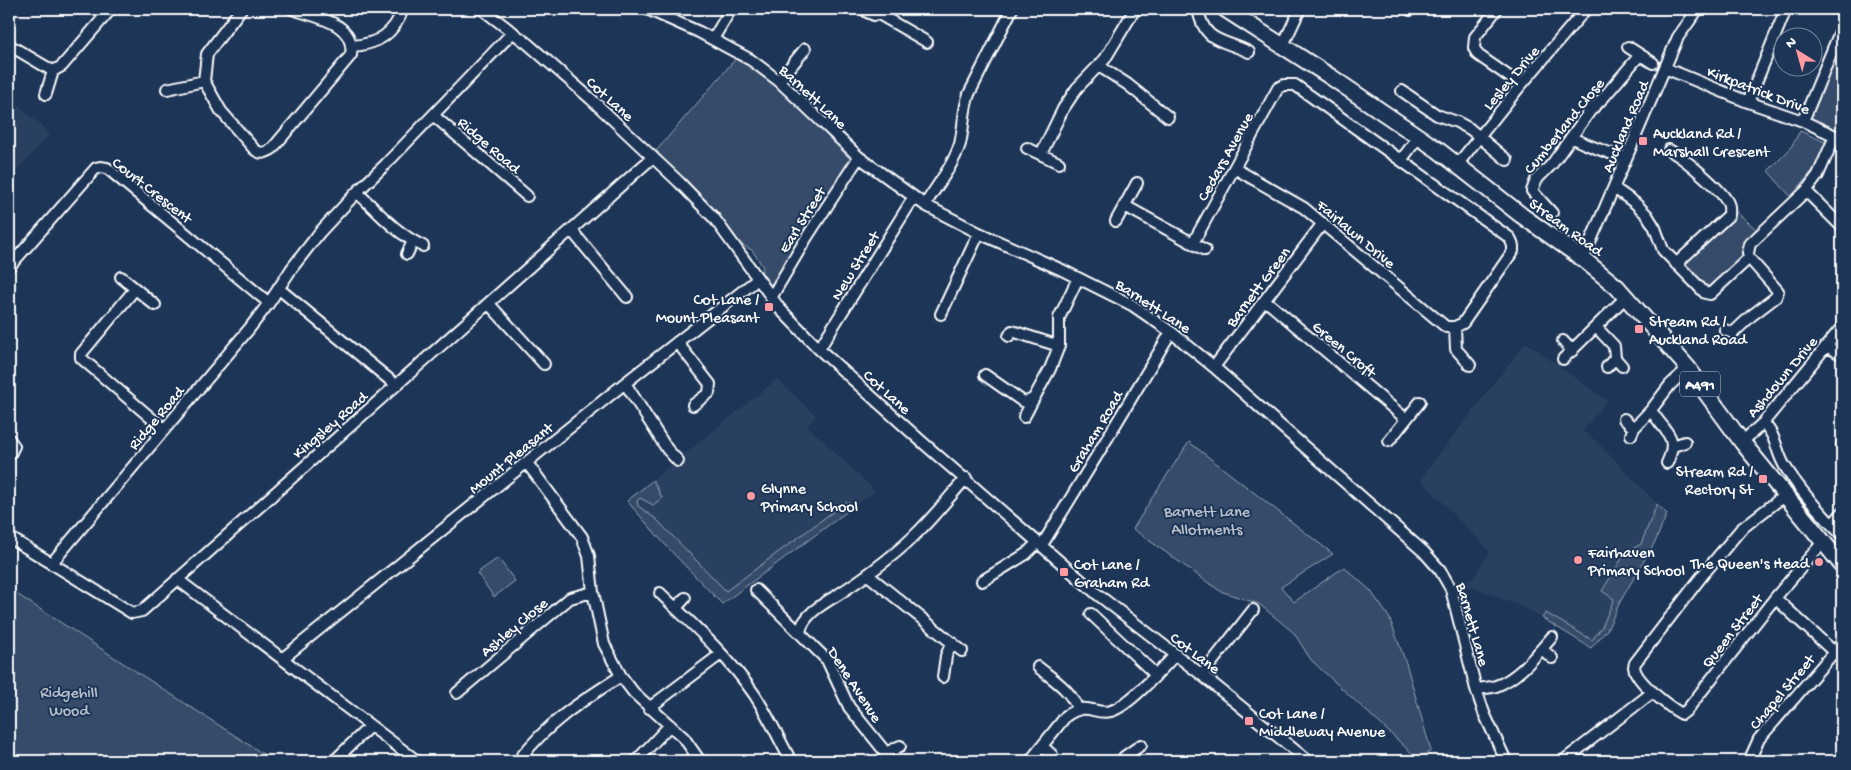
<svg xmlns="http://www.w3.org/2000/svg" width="1851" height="770" viewBox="0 0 1851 770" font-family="'Gochi Hand',sans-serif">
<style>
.built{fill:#2a4161}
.green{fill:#364b69;stroke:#9aa5b4}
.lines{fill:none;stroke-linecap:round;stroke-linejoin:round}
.minor-casing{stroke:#fff;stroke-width:14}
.highway-casing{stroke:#fff;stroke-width:19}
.minor{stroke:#1d3557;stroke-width:10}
.highway{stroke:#1d3557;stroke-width:15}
.poi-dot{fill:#ff9aa2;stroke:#1d3557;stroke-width:2}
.labels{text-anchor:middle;stroke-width:4;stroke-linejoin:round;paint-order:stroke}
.shield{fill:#1d3557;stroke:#bbc2cd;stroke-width:1}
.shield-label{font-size:15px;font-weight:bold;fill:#fff}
.street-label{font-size:16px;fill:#fff;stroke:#1d3557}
.poi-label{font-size:16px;fill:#fff;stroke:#1d3557;text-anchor:start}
.park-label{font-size:16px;fill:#b9c0ca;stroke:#1d3557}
</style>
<rect width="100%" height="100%" fill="#1d3557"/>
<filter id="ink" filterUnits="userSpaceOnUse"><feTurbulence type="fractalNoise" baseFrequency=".02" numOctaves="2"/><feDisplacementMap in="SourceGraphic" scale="10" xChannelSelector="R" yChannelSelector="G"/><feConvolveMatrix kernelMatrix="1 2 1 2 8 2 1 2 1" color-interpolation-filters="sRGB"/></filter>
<g filter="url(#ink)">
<path class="built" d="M9,96L50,134L9,179Z
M1526,342L1607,401L1583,431L1595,440L1667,514L1656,540L1620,602L1607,630L1591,648L1525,608L1472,586L1458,591L1456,581L1473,578L1490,552L1420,479Z
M777,379L816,416L807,425L875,491L722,604L669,549L627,501Z"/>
<path class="green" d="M1842,37V132L1811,119L1810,114Z
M738,56L768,76L852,161L771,289L761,275L763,267L752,250L740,244L717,213L656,151Z
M1800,131L1825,142L1817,165L1791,197L1768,171L1790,149Z
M1734,210L1756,229C1747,239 1742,245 1743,258L1708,290L1685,269V264L1732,218Z
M1189,442L1333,554L1281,587L1294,602L1344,567L1370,590L1389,617L1406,663L1431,751L1417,758L1311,660L1294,633L1259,604L1220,591L1133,529L1155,493Z
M653,480L662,498L653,505L640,498L637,501L638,506L656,519L726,591L846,502L856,505L722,604L669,549L627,501Z
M1657,504L1667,514L1656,540L1620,602L1607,630L1591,648L1542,618L1546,613L1592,640L1602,627L1614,599L1602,591L1626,552L1641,544Z
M498,558L515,581L494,597L477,573Z
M9,589L274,761H9Z"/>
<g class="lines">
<defs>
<path id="minor" d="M241,9L207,54L204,81L221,111L254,149C261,155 265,153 272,149L351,55C356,22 315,17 292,9
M482,9L528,44L591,99L679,182L714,218L780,309L819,349L921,441L1097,594L1202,675L1308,761
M647,9L699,32L751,60L779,81L859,157L925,205L979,233L1062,270L1132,305L1171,332L1214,367L1424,552L1440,570L1451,589L1476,689L1484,713L1506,761
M866,9L867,12L874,15L877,13L879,9
M1198,9C1204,43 1222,39 1249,52
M1497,9L1475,37L1474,48L1478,55L1521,85
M1410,10L1411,9
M877,13L927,42
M713,39L731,9
M9,45L53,71
M1283,45L1300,9
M353,46C378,44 394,34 403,9
M1628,47L1653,63
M1099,66L1127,84L1168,117
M1665,68L1748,102L1803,121L1842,139
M779,81L805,49
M167,89L204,81
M1402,91L1437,115L1457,122L1470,129L1507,160
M46,94L53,71L62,66L111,9
M1748,102L1786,9
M433,115L527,196
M1803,121L1842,27
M1571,137C1588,147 1607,151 1625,159
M1027,148L1059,163
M1669,150C1683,157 1721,189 1728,203C1730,207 1729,211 1729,215L1676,264
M1041,154L1063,109L1077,88L1105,59L1135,9
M1402,159L1419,136
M1457,165L1521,85L1586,9
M1614,188L1635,203L1647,215L1655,228L1663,250L1705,293L1710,294L1749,258L1748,253L1750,244L1806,191L1818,175L1835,136
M1806,191L1839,224L1842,221
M357,192C377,211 397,234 423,246
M925,205C937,185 953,166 960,144C964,127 963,110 969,94L1012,9
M1125,206L1205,250
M1552,213L1532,191L1536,180L1552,164L1590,111L1604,97L1639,56
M1116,221L1137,183
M572,231L627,297
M1193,243L1278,88L1284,85H1295L1510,238L1513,246V251L1463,323L1455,327H1446L1304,208L1234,168
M407,254L413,241
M1583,259L1678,37L1698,9
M9,267L96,168L100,167L107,168L269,303
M121,277L155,305
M278,288L396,385
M135,289L81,354V358L164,429
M771,298L807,237L859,157
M1265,300L1406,419
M489,304L544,364
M941,314L979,233
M1455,327L1456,349L1470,365
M1596,327L1614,346L1615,358L1622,366
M1725,330L1733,333L1751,316L1776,297L1778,291L1749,258
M1009,336L1012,331L1059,346
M1563,341L1572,351
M677,342L710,384L709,393L693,405
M1826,346L1842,355
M819,349L914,197
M1563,359L1627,296
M1214,367L1323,223
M1607,367L1615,358
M985,375L1022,401L1027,402L1034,398L1050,369L1059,346V318L1078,278
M625,383L667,449L678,461
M1024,417L1034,398
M1624,419L1634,428L1631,435
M1763,423C1777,435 1776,454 1786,468C1801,492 1822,515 1842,535
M1634,428L1651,410
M9,439L14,446L9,456
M1389,441L1420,402
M1742,442L1763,423L1842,327
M1842,445V444
M1673,446L1685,442
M527,463L582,537L589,556L593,592L604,644L621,676L634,693L684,738L700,761
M1667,463C1680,436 1664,432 1651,410L1670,385L1688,368
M1784,496L1741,529L1705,572L1635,663L1634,667C1636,682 1669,707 1682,714L1687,710L1775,598L1823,542
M1832,525L1842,513
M9,537L132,613L142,611L653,157
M1042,545L1099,452L1171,332
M51,564L249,329L269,303L292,268L320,232L357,192L385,165L513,32
M868,575L962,651
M177,579L417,761
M982,581L1026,554L1038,542
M756,590L827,660L849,707L886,753L883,761
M660,593C693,625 728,656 754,694C768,715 779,739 791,761
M1775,598L1834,652
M676,608L685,598
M1091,614L1156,675
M800,633C802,615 824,603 839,594C868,575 896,555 920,530C936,514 951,495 966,478
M1542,649L1552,658
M282,659L625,383L758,279
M1038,667C1054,680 1071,690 1078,710
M1202,675L1253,610
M943,677L946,656L952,642
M1476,689C1483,688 1490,688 1496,686C1519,678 1536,655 1552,637
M457,693L570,598L593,592
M649,708L721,654
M1042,746L1052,755
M886,753L900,746
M1124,757L1141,745
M334,761L370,726
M518,761C548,722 580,702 621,676
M636,761L670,725
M1030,761L1066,716C1088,700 1094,716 1111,711C1129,706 1162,669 1175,655
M1563,761L1653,692
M1749,761L1759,739L1842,643"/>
<path id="highway" d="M1225,9L1331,77L1438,150L1521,215L1583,259L1617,287L1688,368L1742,442L1842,565"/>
</defs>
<use href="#minor" class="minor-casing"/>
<use href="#highway" class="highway-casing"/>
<use href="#minor" class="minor"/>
<use href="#highway" class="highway"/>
</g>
</g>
<g class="poi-dot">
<rect x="1638" y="136" width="10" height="10" rx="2.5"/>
<rect x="764" y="302" width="10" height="10" rx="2.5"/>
<rect x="1634" y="324" width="10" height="10" rx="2.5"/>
<rect x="1758" y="474" width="10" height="10" rx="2.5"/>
<circle cx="751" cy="496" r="5"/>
<circle cx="1578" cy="560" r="5"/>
<circle cx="1819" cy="562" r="5"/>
<rect x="1059" y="567" width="10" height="10" rx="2.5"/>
<rect x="1244" y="716" width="10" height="10" rx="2.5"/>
</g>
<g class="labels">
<rect class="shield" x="1680" y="371.5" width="40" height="25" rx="4"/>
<g class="shield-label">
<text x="1700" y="389">A491</text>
</g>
<g class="street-label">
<text transform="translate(1510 77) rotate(-50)" y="6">Lesley Drive</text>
<text transform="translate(1759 89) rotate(21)" y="6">Kirkpatrick Drive</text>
<text transform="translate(814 96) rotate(43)" y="6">Barnett Lane</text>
<text transform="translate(611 98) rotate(42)" y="6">Cot Lane</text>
<text transform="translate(1563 125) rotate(-51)" y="6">Cumberland Close</text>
<text transform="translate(1624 126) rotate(-67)" y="6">Auckland Road</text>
<text transform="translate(490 144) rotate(41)" y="6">Ridge Road</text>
<text transform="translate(1224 156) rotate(-61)" y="6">Cedars Avenue</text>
<text transform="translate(153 189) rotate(38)" y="6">Court Crescent</text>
<text transform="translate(801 219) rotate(-58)" y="6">Earl Street</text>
<text transform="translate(1567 226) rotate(36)" y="6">Stream Road</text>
<text transform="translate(1357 233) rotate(40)" y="6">Fairlawn Drive</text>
<text transform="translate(854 265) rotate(-58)" y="6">New Street</text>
<text transform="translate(1257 286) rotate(-53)" y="6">Barnett Green</text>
<text transform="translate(1154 305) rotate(33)" y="6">Barnett Lane</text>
<text transform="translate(1345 348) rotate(40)" y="6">Green Croft</text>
<text transform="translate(1781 376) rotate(-50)" y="6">Ashdown Drive</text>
<text transform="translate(888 391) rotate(42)" y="6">Cot Lane</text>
<text transform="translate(155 417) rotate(-50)" y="6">Ridge Road</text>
<text transform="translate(329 424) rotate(-41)" y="6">Kingsley Road</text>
<text transform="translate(1094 431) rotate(-59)" y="6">Graham Road</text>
<text transform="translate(510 457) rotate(-39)" y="6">Mount Pleasant</text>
<text transform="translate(1474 624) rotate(74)" y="6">Barnett Lane</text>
<text transform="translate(513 626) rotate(-40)" y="6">Ashley Close</text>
<text transform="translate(1731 630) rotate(-52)" y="6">Queen Street</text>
<text transform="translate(1196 652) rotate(37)" y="6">Cot Lane</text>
<text transform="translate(856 684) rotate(57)" y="6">Dene Avenue</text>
<text transform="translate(1781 691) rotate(-50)" y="6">Chapel Street</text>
</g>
<g class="poi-label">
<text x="1653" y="138">Auckland Rd /<tspan x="1653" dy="18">Marshall Crescent</tspan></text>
<text x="759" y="304" text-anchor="end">Cot Lane /<tspan x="759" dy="18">Mount Pleasant</tspan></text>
<text x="1649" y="326">Stream Rd /<tspan x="1649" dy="18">Auckland Road</tspan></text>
<text x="1753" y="476" text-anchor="end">Stream Rd /<tspan x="1753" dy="18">Rectory St</tspan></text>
<text x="761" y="493">Glynne<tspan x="761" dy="18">Primary School</tspan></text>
<text x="1588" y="557">Fairhaven<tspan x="1588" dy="18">Primary School</tspan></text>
<text x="1809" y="568" text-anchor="end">The Queen's Head</text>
<text x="1074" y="569">Cot Lane /<tspan x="1074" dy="18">Graham Rd</tspan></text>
<text x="1259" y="718">Cot Lane /<tspan x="1259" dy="18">Middleway Avenue</tspan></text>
</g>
<g class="park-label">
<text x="1207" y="516">Barnett Lane<tspan x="1207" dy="18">Allotments</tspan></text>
<text x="69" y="697">Ridgehill<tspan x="69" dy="18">Wood</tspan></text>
</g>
</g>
<rect width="1851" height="770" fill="none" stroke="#1d3557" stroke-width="30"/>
<rect x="15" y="15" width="1821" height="740" fill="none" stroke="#fff" stroke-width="2" filter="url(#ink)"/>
<g transform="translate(1798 52) rotate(323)"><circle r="24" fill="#1d3557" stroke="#77869a"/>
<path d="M0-4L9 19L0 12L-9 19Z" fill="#ff9aa2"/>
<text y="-8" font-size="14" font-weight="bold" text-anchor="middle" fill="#ffffff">N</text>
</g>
</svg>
